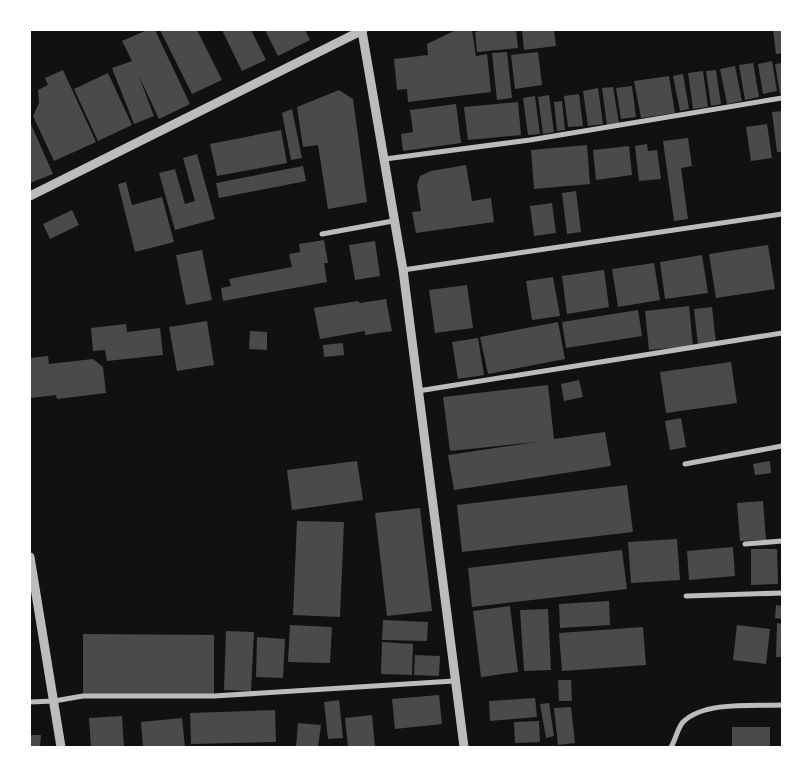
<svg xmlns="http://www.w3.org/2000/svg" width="812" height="777" viewBox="0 0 812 777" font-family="Raleway,sans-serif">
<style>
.building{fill:#4a4a4a}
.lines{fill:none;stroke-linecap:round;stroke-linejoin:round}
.minor{stroke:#bcbcbc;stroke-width:5}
.tertiary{stroke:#bcbcbc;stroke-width:9}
</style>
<rect width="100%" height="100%" fill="#111"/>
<path class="building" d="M147,30H155L190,104L159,119L138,74L154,116L134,124L112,68L132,61L122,41Z
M160,30H197L222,80L192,94Z
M222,30H251L266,60L242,71Z
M265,30H305L310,40L278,56Z
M456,30H472L476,56L487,54L491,92L408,102L407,89L397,90L394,59L428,55L427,44Z
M483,30H516L518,48L477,52L475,32Z
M522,30H554L556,46L524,50Z
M773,30H782V53L776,54Z
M507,52L512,98L497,100L492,53Z
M538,52L542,85L515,89L511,55Z
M772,61L777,91L763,94L758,64Z
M753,63L759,97L745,100L739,65Z
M782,63V93L780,94L775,64Z
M735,66L742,101L727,104L720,69Z
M63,70L96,142L54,161L33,116L39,103L38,90L48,85L45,78Z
M716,70L721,104L711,106L706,71Z
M703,71L708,107L693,109L688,73Z
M108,73L132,125L98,141L74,89Z
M683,74L689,109L680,111L673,76Z
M669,76L675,113L641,118L634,81Z
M632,86L636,117L621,119L616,88Z
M613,87L619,123L607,125L602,88Z
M598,88L603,124L588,126L583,91Z
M339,90L353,99L367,202L328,209L318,145L303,147L297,107Z
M579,94L583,126L568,127L564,96Z
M549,95L554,132L543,134L538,97Z
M535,96L540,134L528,135L523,98Z
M562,101L565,130L557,131L554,102Z
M518,102L521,135L468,140L464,107Z
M456,104L461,143L403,151L401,134L413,132L410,110Z
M292,109L302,158L291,160L282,113Z
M782,111V152H777L772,112Z
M30,122L53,174L30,183Z
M767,124L772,158L751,161L746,127Z
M281,130L287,163L217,176L210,144Z
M688,138L692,166L681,168L688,219L674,221L663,141Z
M647,144L648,151L657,150L661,179L639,181L635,146Z
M587,145L590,184L534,189L531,150Z
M629,146L632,175L596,180L593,150Z
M197,154L215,219L175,230L159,173L175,169L185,204L195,201L183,158Z
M466,165L472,201L491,198L494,222L416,233L412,212L421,211L417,185L420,176L431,171Z
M303,166L306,181L219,198L216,183Z
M126,182L132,205L162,197L174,242L135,252L118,184Z
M576,191L581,232L567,234L562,193Z
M552,203L556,233L534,236L530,206Z
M72,210L79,225L50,239L43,224Z
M324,240L328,263H324L327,282L223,301L221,288L231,286L229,279L292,267L289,254L300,252L299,244Z
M375,241L380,276L355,280L349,245Z
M768,245L775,289L716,298L709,254Z
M202,250L212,300L186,305L176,255Z
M702,255L708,293L665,299L660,262Z
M654,263L660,300L618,307L612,269Z
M604,270L609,307L567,314L562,276Z
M553,277L560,316L532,320L526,281Z
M467,285L473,328L435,333L429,290Z
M386,299L392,331L365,335V331L320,339L314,308L358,301L360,303Z
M689,306L693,346L649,350L645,311Z
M712,307L716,343L698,345L694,309Z
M638,310L642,336L566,348L562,322Z
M207,321L214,365L177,371L169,327Z
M558,322L565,359L488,374L480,337Z
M126,324L127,332L160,328L163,355L107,361L105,350L93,351L91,328Z
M250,331L267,332V350L249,349Z
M478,338L484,375L458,379L452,342Z
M343,343L344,355L324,357L323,345Z
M48,356L49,364L93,359L103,367L106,393L57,399L56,395L31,398L30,358Z
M731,362L737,403L666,413L660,372Z
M579,380L583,397L564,401L561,384Z
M548,385L554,439L605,432L611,466L454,490L448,455L536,442L450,451L443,397Z
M681,418L686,447L670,450L665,421Z
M357,461L363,500L292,510L287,470Z
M770,461L771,473L755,475L753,464Z
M627,485L633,532L462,552L457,505Z
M763,501L766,540L740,541L737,503Z
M420,508L432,611L387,616L375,513Z
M297,521L344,522L340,617L293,615Z
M677,539L680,580L631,583L628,542Z
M733,547L735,576L689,580L687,551Z
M751,549H777L778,584L751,585Z
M622,550L627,589L472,607L468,568Z
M609,601L610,625L560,628L559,604Z
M776,605L782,606V619L775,618Z
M510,606L518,672L481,677L473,611Z
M548,609L551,670L524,671L520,610Z
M383,620L428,622L427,641L382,640Z
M777,623L782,624V657H776Z
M290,625L332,627L330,663L288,662Z
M737,625L770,629L766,664L733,660Z
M643,627L646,665L562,671L559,633Z
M226,631L254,632L251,691L224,690Z
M83,634L214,635V696H83Z
M257,637L285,639L283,678L256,677Z
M382,642L413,644L412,675L381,674Z
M415,655L440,656L439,676L414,675Z
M558,680H571L572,701H559Z
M439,695L442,724L395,729L392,699Z
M535,698L537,717L490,721L489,701Z
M339,700L343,738L328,739L324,702Z
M549,703L554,736L546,738L540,704Z
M571,707L575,743L558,745L554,708Z
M275,710L276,742L191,744L190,713Z
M372,715L375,747H348L345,718Z
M122,716L124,747H91L89,718Z
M182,718L185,747H143L141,722Z
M539,721L540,742L515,743L514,722Z
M298,723L321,725L318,747H296Z
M732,727H770V747H732Z
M30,735H41L40,747H30Z"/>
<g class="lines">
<path class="minor" d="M385,159L530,140L782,98
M322,234L393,221
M403,270L782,214
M418,391L782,333
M685,464L782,446
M745,544L782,541
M686,596L782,593
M30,702L54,701L83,696H214L454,681
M671,747C676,739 677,729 683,722C704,701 754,706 782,705"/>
<path class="tertiary" d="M362,31L403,270L464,747
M30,196L363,30
M30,557L61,747"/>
</g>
<rect width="812" height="777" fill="none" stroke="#ffffff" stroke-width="62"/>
</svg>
